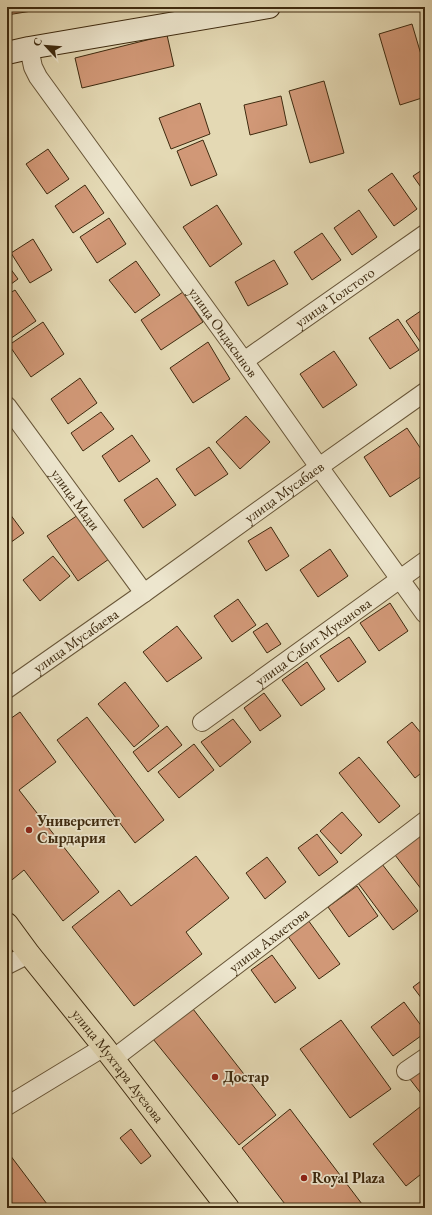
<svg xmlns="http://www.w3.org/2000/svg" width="432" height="1215" viewBox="0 0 432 1215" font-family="'EB Garamond',serif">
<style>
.building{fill:#d19877;stroke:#3e2a0f}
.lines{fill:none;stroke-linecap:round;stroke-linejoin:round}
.street-casing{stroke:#685638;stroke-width:20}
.secondary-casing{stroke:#3e2a0f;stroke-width:24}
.primary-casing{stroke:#3e2a0f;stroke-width:24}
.street{stroke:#ede6ce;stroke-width:18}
.secondary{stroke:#ede6ce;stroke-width:22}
.primary{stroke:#e4d9b4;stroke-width:22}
.poi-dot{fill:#8f2418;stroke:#ede6ce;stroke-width:1.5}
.labels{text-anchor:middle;stroke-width:3.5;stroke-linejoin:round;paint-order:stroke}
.street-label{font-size:15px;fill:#3e2a0f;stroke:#ede6ce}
.poi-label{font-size:15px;font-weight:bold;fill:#3e2a0f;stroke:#ede6ce;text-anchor:start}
</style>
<rect width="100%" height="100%" fill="#e4d9b4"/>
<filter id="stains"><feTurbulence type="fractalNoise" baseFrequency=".005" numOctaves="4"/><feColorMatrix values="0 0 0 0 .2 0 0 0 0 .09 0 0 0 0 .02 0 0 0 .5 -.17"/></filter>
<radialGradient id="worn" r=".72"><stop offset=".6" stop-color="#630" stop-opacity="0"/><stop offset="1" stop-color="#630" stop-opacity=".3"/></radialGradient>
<path class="building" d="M7,7H50V8L7,15Z
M412,24L425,68V97L400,105L379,34Z
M167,35L174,66L82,88L75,58Z
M324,81L344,153L310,163L289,91Z
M281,96L287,125L250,135L244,105Z
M200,103L210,134L171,149L159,118Z
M203,140L217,175L191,186L177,151Z
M48,149L69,179L47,194L26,164Z
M425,168V193L413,176Z
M392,173L417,209L394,226L368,190Z
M85,185L104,213L73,233L55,206Z
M217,205L242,244L210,267L183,227Z
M359,210L377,237L352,255L334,228Z
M109,218L126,244L97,263L80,237Z
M322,233L341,260L312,280L294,252Z
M33,239L52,270L30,283L11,253Z
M274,260L288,284L248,306L235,282Z
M136,261L160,295L135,313L109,280Z
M7,264L18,279L7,287Z
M15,290L36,321L7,341V295Z
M183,292L203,322L161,350L141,320Z
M425,308V349L406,321Z
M398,319L419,350L390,369L369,338Z
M43,322L64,354L31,377L9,345Z
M208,342L230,379L193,403L170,368Z
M334,351L357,385L323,408L300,374Z
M80,378L97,403L68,424L51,399Z
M101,412L114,429L83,451L71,433Z
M246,416L270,442L240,469L216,442Z
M407,428L425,455V474L390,497L364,457Z
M132,435L150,461L119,482L102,456Z
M209,447L228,474L195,496L176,469Z
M157,478L176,505L143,528L124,500Z
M7,510L24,533L7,545Z
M78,515L109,559L78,581L47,536Z
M271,527L289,556L266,571L248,541Z
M330,549L348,576L318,597L300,570Z
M53,556L70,576L40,601L23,580Z
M238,599L256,625L232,642L214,616Z
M390,603L408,631L379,651L360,623Z
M267,623L281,644L267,653L253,632Z
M177,626L202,658L167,682L143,652Z
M349,637L366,662L338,682L320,656Z
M307,662L325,689L301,706L282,680Z
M125,682L159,726L134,747L98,704Z
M264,693L281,716L260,731L244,708Z
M20,712L56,762L19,790L99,892L63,921L24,870L7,884V721Z
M87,717L164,820L135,843L57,740Z
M233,719L251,742L220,767L201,742Z
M412,722L425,738V770L415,778L387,742Z
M167,726L182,745L148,772L133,752Z
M194,744L214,770L179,798L158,772Z
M359,757L400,806L379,823L339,773Z
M342,812L362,835L341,854L320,831Z
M425,831V894L395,855Z
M317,834L338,862L319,876L298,848Z
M196,856L229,898L186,932L202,954L134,1006L72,927L119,890L131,906Z
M267,857L286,882L265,899L246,873Z
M382,864L418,911L393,930L358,883Z
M357,886L378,916L349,937L328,907Z
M308,920L340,964L319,979L287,935Z
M272,955L296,988L275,1003L251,970Z
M425,978V1003L413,987Z
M404,1002L425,1031V1033L393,1056L371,1027Z
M193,1009L276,1115L239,1145L153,1039Z
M341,1020L391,1089L350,1118L300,1049Z
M425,1060V1095L423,1096L406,1074Z
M425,1103V1171L406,1186L373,1144Z
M290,1109L365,1208H288L242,1148Z
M131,1129L151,1156L141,1164L120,1138Z
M7,1151L50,1208H7Z"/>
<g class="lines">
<defs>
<g id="street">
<path id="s1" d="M29,48L33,67L38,77L244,361L319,467L425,614"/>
<path id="s2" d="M244,361L425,234"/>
<path id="s3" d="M7,406L144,593"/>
<path id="s4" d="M7,689L144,593L319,467L425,392"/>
<path id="s5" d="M202,722L425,561"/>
<path d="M7,965L29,954"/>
<path id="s6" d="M113,1059L425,821"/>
<path d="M406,1071L425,1058"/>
<path d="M7,1106L104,1047"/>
</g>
<path id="secondary" d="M7,53L29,48L269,7"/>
<g id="primary">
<path id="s7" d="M7,924L29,954L104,1047L228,1208"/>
</g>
</defs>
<use href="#street" class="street-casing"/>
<use href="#secondary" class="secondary-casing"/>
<use href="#primary" class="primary-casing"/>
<use href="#street" class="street"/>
<use href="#secondary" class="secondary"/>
<use href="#primary" class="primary"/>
</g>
<g class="poi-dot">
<circle cx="29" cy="830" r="4"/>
<circle cx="215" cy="1077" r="4"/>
<circle cx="304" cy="1178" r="4"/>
</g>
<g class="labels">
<g class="street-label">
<text dy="5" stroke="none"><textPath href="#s2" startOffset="111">улица Толстого</textPath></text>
<text dy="5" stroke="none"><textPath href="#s1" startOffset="346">улица Ондасынов</textPath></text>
<text dy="5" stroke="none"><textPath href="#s4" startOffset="340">улица Мусабаев</textPath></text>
<text dy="5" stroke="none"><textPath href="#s3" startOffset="116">улица Мади</textPath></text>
<text dy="5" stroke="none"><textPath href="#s4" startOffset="84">улица Мусабаева</textPath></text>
<text dy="5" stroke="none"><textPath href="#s5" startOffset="137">улица Сабит Муканова</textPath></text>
<text dy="5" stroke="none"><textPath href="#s6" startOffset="196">улица Ахметова</textPath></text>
<text dy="5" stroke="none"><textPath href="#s7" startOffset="180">улица Мухтара Ауезова</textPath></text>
</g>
<g class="poi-label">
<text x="37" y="826">Университет<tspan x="37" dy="17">Сырдария</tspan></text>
<text x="223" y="1082">Достар</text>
<text x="312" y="1183">Royal Plaza</text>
</g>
</g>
<rect width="432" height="1215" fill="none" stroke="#e4d9b4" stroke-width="24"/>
<rect x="8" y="8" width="416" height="1199" fill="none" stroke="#3e2a0f" stroke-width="2"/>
<rect x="12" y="12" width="408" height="1191" fill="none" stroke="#3e2a0f"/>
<g transform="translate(46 46) rotate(296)" stroke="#ede6ce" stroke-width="3" paint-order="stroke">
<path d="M0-3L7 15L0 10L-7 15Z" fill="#3e2a0f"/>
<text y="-6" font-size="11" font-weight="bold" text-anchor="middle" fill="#3e2a0f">С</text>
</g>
<rect width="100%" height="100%" filter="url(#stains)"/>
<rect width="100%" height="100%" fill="url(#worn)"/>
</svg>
